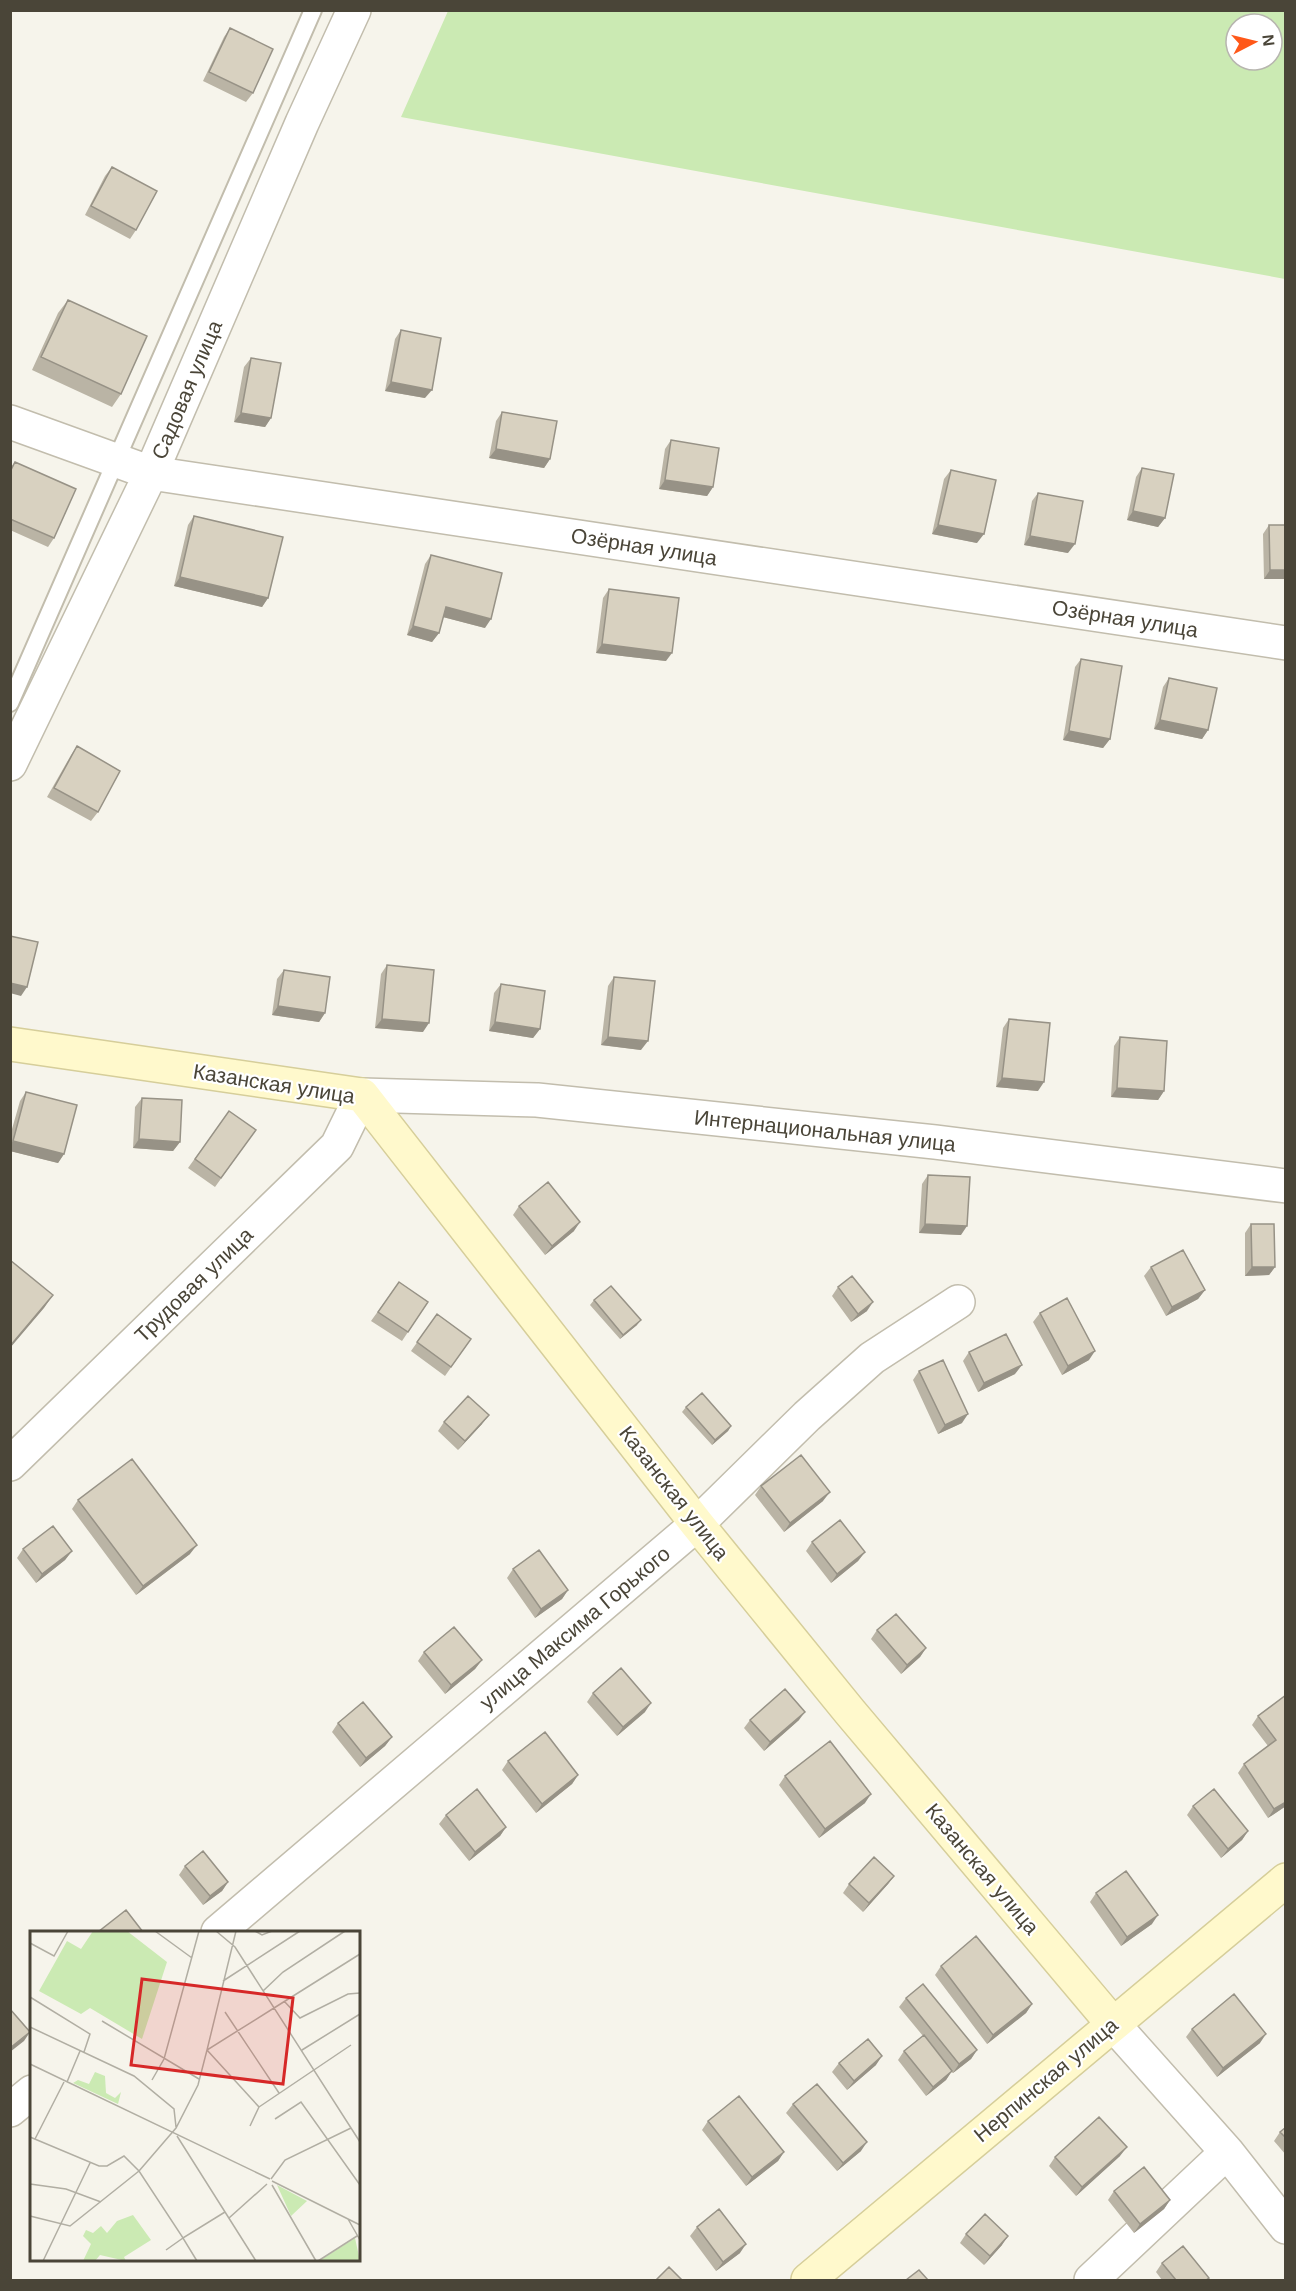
<svg xmlns="http://www.w3.org/2000/svg" width="1296" height="2291" viewBox="0 0 1296 2291" font-family="Helvetica,sans-serif">
<style>
.green{fill:#cbeab3;fill-rule:evenodd}
.lines{fill:none;stroke-linecap:round;stroke-linejoin:round}
.lane-casing{stroke:#c2bdad;stroke-width:20}
.street-casing{stroke:#c2bdad;stroke-width:36}
.secondary-casing{stroke:#d6ce9a;stroke-width:36}
.lane{stroke:#fff;stroke-width:16}
.street{stroke:#fff;stroke-width:33}
.secondary{stroke:#fff9cc;stroke-width:33}
.wall{fill:#bab4a5}
.shaded-wall{fill:#979286}
.building{fill:#d8d1c0;stroke:#979286;stroke-width:1.5}
.labels{text-anchor:middle;stroke-width:4.5;stroke-linejoin:round;paint-order:stroke}
.street-label{font-size:21px;fill:#4a4538;stroke:#fff}
.inset-road{fill:none;stroke:#b1aea3;stroke-width:1.5}
.view{fill:#d62828;fill-opacity:0.15;stroke:#d62828;stroke-width:3}
.inset-edge{fill:none;stroke:#4a4538;stroke-width:3}
</style>
<rect width="100%" height="100%" fill="#f6f4eb"/>
<path class="green" d="M448,11H1285V279L401,117ZM1236,24H1272V60H1236Z"/>
<g class="lines">
<defs>
<path id="lane" d="M10,703L313,10"/>
<path id="street" d="M10,422L151,473L1286,643
M10,764L151,473L302,123L354,10
M10,1464L337,1146L362,1095L537,1100L935,1142L1286,1186
M218,1932L697,1524L807,1416L872,1358L958,1302
M1113,2024L1227,2152L1286,2227
M10,2110L32,2092
M1091,2280L1227,2152"/>
<path id="secondary" d="M10,1044L362,1095L697,1524L850,1712L1113,2024
M808,2280L1286,1880"/>
</defs>
<use href="#lane" class="lane-casing"/>
<use href="#street" class="street-casing"/>
<use href="#secondary" class="secondary-casing"/>
<use href="#lane" class="lane"/>
<use href="#street" class="street"/>
<use href="#secondary" class="secondary"/>
</g>
<path class="wall" d="M230,28L253,93L246,102L203,81L224,37Z
M112,167L136,230L130,239L85,215L105,176Z
M68,300L121,394L112,407L32,370L58,313Z
M401,330L425,398L385,391L395,339Z
M251,358L271,418L265,427L234,422L244,367Z
M502,412L550,459L544,468L489,458L496,421Z
M671,440L713,487L707,496L659,489L665,449Z
M15,462L54,538L48,547L10,530V468Z
M1142,468L1165,518L1158,527L1127,520L1136,477Z
M951,470L977,543L932,534L944,479Z
M1038,493L1068,553L1024,545L1032,501Z
M194,516L268,598L262,607L174,586L188,525Z
M1269,525L1286,579H1264L1263,534Z
M431,555L485,628L443,617L439,633L432,642L407,635L425,564Z
M609,589L666,661L596,653L603,598Z
M1081,659L1110,739L1103,748L1063,740L1075,667Z
M1169,678L1208,730L1202,739L1154,729L1163,687Z
M77,746L98,812L91,821L47,797L71,755Z
M387,965L423,1032L375,1028L381,974Z
M284,970L325,1013L319,1022L272,1015L277,979Z
M614,977L641,1050L601,1045L608,986Z
M501,984L540,1029L533,1038L489,1031L494,993Z
M1009,1019L1038,1091L996,1087L1003,1028Z
M1120,1037L1164,1091L1158,1100L1111,1097L1114,1046Z
M26,1092L64,1154L58,1163L10,1151V1136L20,1101Z
M142,1098L180,1142L173,1151L133,1148L135,1107Z
M229,1111L256,1130L215,1187L188,1168Z
M928,1175L961,1235L919,1233L922,1184Z
M519,1206L574,1231L545,1255L513,1215Z
M1251,1224L1275,1267L1269,1275L1245,1276V1233Z
M1151,1267L1205,1290L1198,1299L1166,1316L1144,1276Z
M399,1282L428,1302L402,1341L371,1321Z
M838,1287L867,1311L851,1322L832,1296Z
M594,1300L637,1325L620,1339L590,1305Z
M1040,1313L1089,1360L1062,1375L1033,1322Z
M437,1314L471,1339L445,1376L411,1351Z
M969,1352L1015,1374L978,1392L963,1361Z
M919,1371L962,1423L938,1434L913,1380Z
M686,1407L731,1426L728,1431L712,1445L682,1412Z
M444,1422L482,1424L458,1450L438,1431Z
M761,1486L823,1501L784,1532L755,1495Z
M78,1500L190,1554L136,1595L72,1509Z
M812,1542L865,1552L858,1561L831,1583L806,1551Z
M23,1549L72,1551L65,1560L36,1583L17,1558Z
M513,1569L568,1590L562,1599L535,1618L507,1578Z
M877,1630L926,1648L920,1657L901,1674L871,1639Z
M424,1652L482,1660L475,1669L445,1694L418,1661Z
M593,1693L645,1712L617,1736L587,1702Z
M1286,1695V1806L1268,1818L1238,1773L1244,1764L1268,1746L1252,1725L1258,1716Z
M750,1720H799L764,1751L744,1728Z
M338,1723L392,1737L385,1746L360,1767L332,1732Z
M508,1761L578,1775L572,1784L536,1813L502,1770Z
M785,1776L865,1803L819,1838L779,1785Z
M1193,1806L1248,1831L1242,1840L1221,1858L1187,1815Z
M446,1815L506,1827L500,1836L469,1861L439,1824Z
M185,1866L228,1882L222,1891L203,1905L179,1875Z
M894,1876L888,1884L863,1912L843,1893L849,1884Z
M1096,1893L1152,1924L1121,1946L1090,1902Z
M941,1966L1032,2004L1026,2013L987,2044L935,1975Z
M906,1998L977,2050L971,2059L953,2073L951,2072L946,2080L926,2096L898,2060L904,2051L923,2036L899,2007Z
M1192,2029L1260,2043L1217,2077L1186,2037Z
M839,2063L876,2065L847,2090L832,2072Z
M793,2104L861,2151L837,2171L786,2113Z
M708,2121L784,2152L778,2161L746,2186L702,2130Z
M1286,2127V2155L1274,2141L1280,2132Z
M1120,2156L1076,2196L1049,2166L1055,2157Z
M1114,2191L1170,2200L1164,2209L1134,2233L1108,2200Z
M697,2227L740,2253L716,2271L690,2236Z
M966,2234L1002,2245L984,2265L960,2243Z
M1162,2263L1208,2280H1162L1156,2272Z"/>
<path class="shaded-wall" d="M391,382L432,390L425,398L385,391Z
M241,413L271,418L265,427L234,422Z
M496,449L550,459L544,468L489,458Z
M665,480L713,487L707,496L659,489Z
M1133,511L1165,518L1158,527L1127,520Z
M938,525L984,534L977,543L932,534Z
M1030,536L1075,544L1068,553L1024,545Z
M1270,570H1286V579H1264Z
M180,577L268,598L262,607L174,586Z
M446,607L491,619L485,628L439,616Z
M413,626L439,633L432,642L407,635Z
M602,644L672,653L666,661L596,653Z
M1160,720L1208,730L1202,739L1154,729Z
M1069,731L1110,739L1103,748L1063,740Z
M10,983L27,987L21,996L10,993Z
M278,1006L325,1013L319,1022L272,1015Z
M382,1019L429,1023L423,1032L375,1028Z
M495,1022L540,1029L533,1038L489,1031Z
M608,1037L648,1041L641,1050L601,1045Z
M1002,1078L1044,1082L1038,1091L996,1087Z
M1117,1088L1164,1091L1158,1100L1111,1097Z
M139,1139L180,1142L173,1151L133,1148Z
M13,1141L64,1154L58,1163L10,1151V1144Z
M580,1222L574,1231L545,1255L552,1246Z
M925,1224L967,1226L961,1235L919,1233Z
M1252,1267H1275L1269,1275L1245,1276Z
M1205,1290L1198,1299L1166,1316L1172,1307Z
M53,1295L44,1308L10,1348V1346Z
M873,1302L867,1311L851,1322L858,1314Z
M641,1320L637,1325L620,1339L623,1335Z
M1095,1351L1089,1360L1062,1375L1068,1366Z
M1022,1365L1015,1374L978,1392L984,1383Z
M968,1414L962,1423L938,1434L945,1425Z
M489,1415L482,1424L458,1450L465,1441Z
M731,1426L728,1431L712,1445L715,1440Z
M830,1492L823,1501L784,1532L790,1523Z
M197,1545L190,1554L136,1595L143,1586Z
M72,1551L65,1560L36,1583L42,1574Z
M865,1552L858,1561L831,1583L837,1574Z
M568,1590L562,1599L535,1618L541,1609Z
M926,1648L920,1657L901,1674L907,1665Z
M482,1660L475,1669L445,1694L451,1685Z
M651,1703L645,1712L617,1736L623,1727Z
M805,1712L799,1720L764,1751L770,1742Z
M392,1737L385,1746L360,1767L366,1758Z
M578,1775L572,1784L536,1813L542,1804Z
M871,1794L865,1803L819,1838L825,1829Z
M1286,1802V1806L1268,1818L1274,1809Z
M506,1827L500,1836L469,1861L475,1852Z
M1248,1831L1242,1840L1221,1858L1228,1849Z
M894,1876L888,1884L863,1912L869,1903Z
M228,1882L222,1891L203,1905L210,1896Z
M1158,1915L1152,1924L1121,1946L1127,1937Z
M1032,2004L1026,2013L987,2044L993,2035Z
M30,2032L24,2041L10,2052V2048Z
M1266,2034L1260,2043L1217,2077L1223,2068Z
M977,2050L971,2059L953,2073L959,2064Z
M882,2056L876,2065L847,2090L854,2081Z
M952,2071L946,2080L926,2096L933,2087Z
M867,2142L861,2151L837,2171L843,2163Z
M1127,2147L1120,2156L1076,2196L1082,2187Z
M784,2152L778,2161L746,2186L752,2177Z
M1170,2200L1164,2209L1134,2233L1140,2224Z
M1008,2236L1002,2245L984,2265L990,2256Z
M746,2244L740,2253L716,2271L723,2262Z"/>
<path class="building" d="M230,28L273,49L253,93L209,72Z
M112,167L157,191L136,230L91,206Z
M68,300L147,336L121,394L41,357Z
M401,330L441,338L432,390L391,382Z
M251,358L281,363L271,418L241,413Z
M502,412L557,421L550,459L496,449Z
M671,440L719,448L713,487L665,480Z
M15,462L76,489L54,538L10,519V472Z
M1142,468L1174,474L1165,518L1133,511Z
M951,470L996,480L984,534L938,525Z
M1038,493L1083,501L1075,544L1030,536Z
M194,516L283,537L268,598L180,577Z
M1269,525H1286V570H1270Z
M431,555L502,573L491,619L446,607L439,633L413,626Z
M609,589L679,598L672,653L602,644Z
M1081,659L1122,666L1110,739L1069,731Z
M1169,678L1217,688L1208,730L1160,720Z
M77,746L120,771L98,812L54,788Z
M10,936L38,942L27,987L10,983Z
M387,965L434,970L429,1023L382,1019Z
M284,970L330,977L325,1013L278,1006Z
M614,977L655,981L648,1041L608,1037Z
M501,984L545,991L540,1029L495,1022Z
M1009,1019L1050,1023L1044,1082L1002,1078Z
M1120,1037L1167,1041L1164,1091L1117,1088Z
M26,1092L77,1105L64,1154L13,1141Z
M142,1098L182,1100L180,1142L139,1139Z
M229,1111L256,1130L221,1178L195,1159Z
M928,1175L970,1177L967,1226L925,1224Z
M548,1182L580,1222L552,1246L519,1206Z
M1251,1224H1274L1275,1267H1252Z
M1183,1250L1205,1290L1172,1307L1151,1267Z
M10,1260L53,1295L10,1346Z
M852,1276L873,1302L858,1314L838,1287Z
M399,1282L428,1302L408,1332L378,1312Z
M611,1286L641,1320L623,1335L594,1300Z
M1067,1298L1095,1351L1068,1366L1040,1313Z
M437,1314L471,1339L451,1367L417,1342Z
M1006,1334L1022,1365L984,1383L969,1352Z
M943,1360L968,1414L945,1425L919,1371Z
M702,1393L731,1426L715,1440L686,1407Z
M468,1396L489,1415L465,1441L444,1422Z
M801,1455L830,1492L790,1523L761,1486Z
M132,1459L197,1545L143,1586L78,1500Z
M840,1520L865,1552L837,1574L812,1542Z
M53,1526L72,1551L42,1574L23,1549Z
M539,1550L568,1590L541,1609L513,1569Z
M896,1614L926,1648L907,1665L877,1630Z
M454,1627L482,1660L451,1685L424,1652Z
M621,1668L651,1703L623,1727L593,1693Z
M785,1689L805,1712L770,1742L750,1720Z
M1286,1695V1802L1274,1809L1244,1764L1276,1740L1258,1716Z
M363,1702L392,1737L366,1758L338,1723Z
M545,1732L578,1775L542,1804L508,1761Z
M830,1741L871,1794L825,1829L785,1776Z
M477,1789L506,1827L475,1852L446,1815Z
M1214,1789L1248,1831L1228,1849L1193,1806Z
M203,1851L228,1882L210,1896L185,1866Z
M874,1857L894,1876L869,1903L849,1884Z
M1126,1871L1158,1915L1127,1937L1096,1893Z
M126,1910L143,1932H98Z
M976,1936L1032,2004L993,2035L941,1966Z
M923,1984L977,2050L959,2064L906,1998Z
M1234,1994L1266,2034L1223,2068L1192,2029Z
M10,2009L30,2032L10,2048Z
M924,2035L952,2071L933,2087L904,2051Z
M868,2039L882,2056L854,2081L839,2063Z
M817,2084L867,2142L843,2163L793,2104Z
M739,2096L784,2152L752,2177L708,2121Z
M1099,2117L1127,2147L1082,2187L1055,2157Z
M1286,2127V2138L1280,2132Z
M1144,2167L1170,2200L1140,2224L1114,2191Z
M719,2209L746,2244L723,2262L697,2227Z
M985,2214L1008,2236L990,2256L966,2234Z
M1183,2246L1209,2278L1206,2280H1176L1162,2263Z
M669,2267L682,2280H656Z
M919,2270L928,2280H906Z"/>
<g class="labels">
<g class="street-label">
<text transform="translate(187 390) rotate(-67)" y="7">Садовая улица</text>
<text transform="translate(644 547) rotate(9)" y="7">Озёрная улица</text>
<text transform="translate(1125 619) rotate(9)" y="7">Озёрная улица</text>
<text transform="translate(274 1084) rotate(9)" y="7">Казанская улица</text>
<text transform="translate(825 1131) rotate(6)" y="7">Интернациональная улица</text>
<text transform="translate(194 1285) rotate(-44)" y="7">Трудовая улица</text>
<text transform="translate(674 1493) rotate(52)" y="7">Казанская улица</text>
<text transform="translate(575 1628) rotate(-40)" y="7">улица Максима Горького</text>
<text transform="translate(982 1869) rotate(50)" y="7">Казанская улица</text>
<text transform="translate(1046 2080) rotate(-40)" y="7">Нерпинская улица</text>
</g>
</g>
<g transform="translate(30 1931)">
<rect width="330" height="330" fill="#f6f4eb"/>
<path d="M63,0H97L137,31L112,108L60,77L51,83L9,60L37,10L51,18ZM65,141L75,145L76,162L85,167L91,161L88,173L43,152L48,149L59,153ZM247,254L277,270L261,285ZM103,284L121,309L94,326L96,330L70,324L65,330H53L61,313L53,305L56,299L63,302L71,295L77,302L87,290ZM325,307L330,330H289Z" fill="#cbeab3"/>
<path class="inset-road" d="M125,0L162,27M186,0L205,16L330,211M206,0L177,119L229,176L220,195M225,0L232,4L242,0M0,12L24,25L38,0M193,50L270,0M233,60L253,41L315,0M0,66L60,103L54,121M254,70L270,87L318,63L330,62M244,77L330,23M195,81L249,162M72,90L169,148M0,96L104,145L144,178L146,196M272,119L330,83M0,133L240,248M122,149L134,128L169,0M37,151L50,120M229,176L321,114M245,188L271,171L330,254M147,205L226,330M0,206L69,235H77L94,225L109,240L153,307L195,281M5,208L34,151M109,240L146,197L168,154L177,119L244,77M241,248L255,229L321,197M242,250L330,294M0,253L36,258L71,271M242,254L286,330M0,285L40,295L109,240M199,287L237,253M318,288L330,309M136,319L153,307L167,330M13,330L60,232M288,330L327,305"/>
<path class="view" d="M112,48L263,67L253,153L101,134Z"/>
<rect width="330" height="330" class="inset-edge"/>
</g>
<rect width="1296" height="2291" fill="none" stroke="#4a4538" stroke-width="24"/>
<g transform="translate(1254 42) rotate(83)"><circle r="28" fill="#ffffff" stroke="#b7b5af" stroke-width="1.5"/>
<path d="M0-4.5L10 22L0 15L-10 22Z" fill="#ff5819"/>
<text y="-9" font-size="16" font-weight="bold" text-anchor="middle" fill="#4a4538">N</text>
</g>
</svg>
